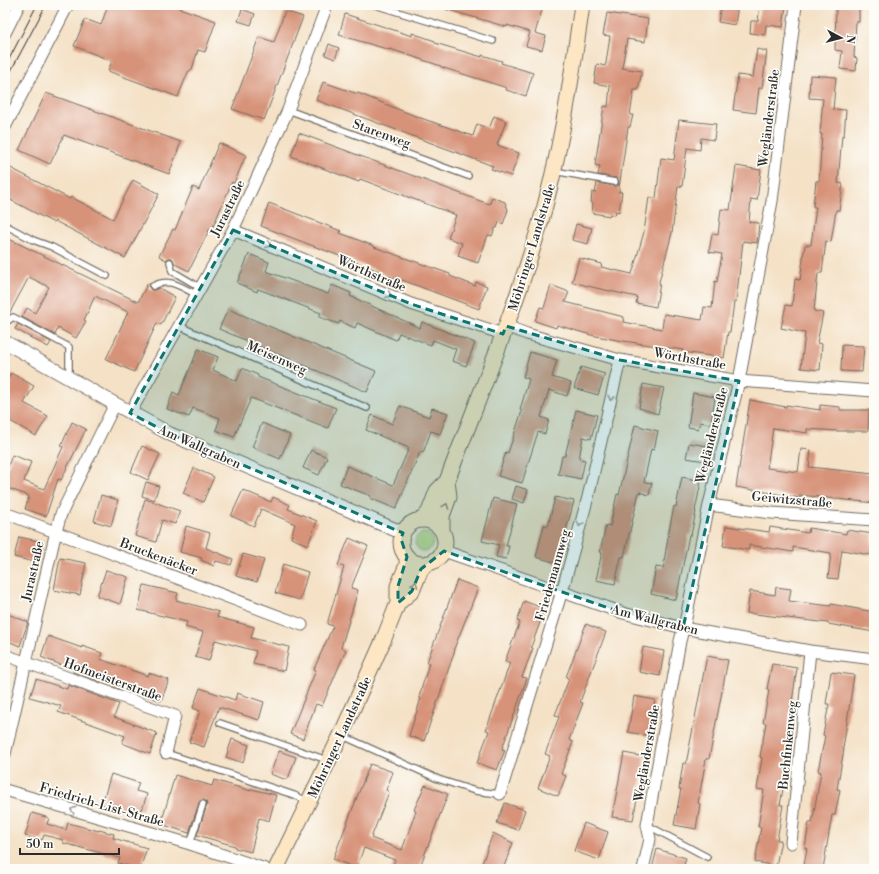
<svg xmlns="http://www.w3.org/2000/svg" width="879" height="874" viewBox="0 0 879 874" font-family="'Libre Bodoni',serif">
<style>
.green{fill:#b1cd73;stroke:#6e7c4f}
.building{fill:#d79379}
.lines{fill:none;stroke-linecap:round;stroke-linejoin:round}
.service-casing{stroke:#716b61;stroke-width:8}
.minor-casing{stroke:#716b61;stroke-width:13}
.tertiary-casing{stroke:#716b61;stroke-width:15}
.secondary-casing{stroke:#716b61;stroke-width:17}
.service{stroke:#fff;stroke-width:5.5}
.minor{stroke:#fff;stroke-width:11}
.tertiary{stroke:#fff;stroke-width:13}
.secondary{stroke:#fce6c4;stroke-width:15}
.tram{stroke:#2b2b2b;stroke-width:1}
.oneway{stroke:#a0a0a0}
.oneway2{stroke:#948878}
.marked{fill:#0f766e;fill-opacity:0.2;stroke:#0f766e;stroke-width:3;stroke-dasharray:8 5;stroke-linejoin:round}
.labels{text-anchor:middle;stroke-width:3.5;stroke-linejoin:round;paint-order:stroke}
.street-label{font-size:13px;fill:#2b2b2b;stroke:#fdfcf7}
</style>
<rect width="100%" height="100%" fill="#fdfcf7"/>
<filter id="ink" filterUnits="userSpaceOnUse"><feTurbulence type="fractalNoise" baseFrequency=".025" numOctaves="2"/><feDisplacementMap in="SourceGraphic" scale="8" xChannelSelector="R" yChannelSelector="G"/><feConvolveMatrix kernelMatrix="1 2 1 2 8 2 1 2 1" color-interpolation-filters="sRGB"/></filter>
<filter id="wash" filterUnits="userSpaceOnUse"><feTurbulence type="fractalNoise" baseFrequency=".012" numOctaves="4" result="noise"/><feDisplacementMap in="SourceGraphic" scale="16" xChannelSelector="R" yChannelSelector="G"/><feGaussianBlur stdDeviation="0.9" result="paint"/><feColorMatrix in="noise" values="0 0 0 0 0 0 0 0 0 0 0 0 0 0 0 0 0 1.4 0 .05"/><feComposite in="paint" operator="in"/></filter>
<g filter="url(#wash)">
<rect width="100%" height="100%" fill="#f4e1c6"/>
<path class="green" d="M415 542a9 9 0 1 1 18 0a9 9 0 1 1-18 0Z"/>
<g id="blocks">
<path class="building" d="M108,5H171L216,21L205,52L198,50L192,69L188,72L178,97L108,71L112,61L74,46L85,19L101,25Z
M442,5H523L542,10L535,33L546,36L542,50L526,46L530,32L507,25V27L442,8Z
M721,5H738L735,25L718,22Z
M760,5H786L783,27L766,25L765,35L750,33L751,21H758Z
M836,5H859V22H856L854,57L857,58L856,71L840,69L842,51L835,50Z
M242,9L255,14L251,25L238,21Z
M285,11L303,17L264,120L232,109L259,37L274,42Z
M607,13L648,19L645,42L627,39L622,68L642,71L638,90H634L630,115H633L630,127H628L619,188V192H622L619,212L616,211L615,215L610,214V216L592,213L593,203H591L592,192L595,193L597,183L615,186L618,185L619,182L616,178L598,175L600,166L595,165L604,106L608,107L610,86L594,83L597,64L605,66L606,63L610,36L603,35Z
M345,14L412,36V33L435,41V43L482,57V55L502,61L501,63L533,73L526,96L506,90L507,88L441,67V66L390,49V50L339,35Z
M329,44L339,48L335,59L325,55Z
M757,49L767,51L762,88H759L756,113L733,110L738,75L753,77Z
M810,75L836,77L833,109L846,110L844,136L842,135L838,183L843,184L839,210H836L831,242L826,241L822,273H818L814,311L823,313L817,343L822,344L820,370L801,368L805,333L781,328L786,305L792,306L795,279L800,280L805,245H811L816,207H813L816,181H819L822,134H820L823,99L809,98Z
M323,82L358,94V93L415,116L473,136L477,124L489,129L494,116L506,121L497,145L519,153L511,176L491,169L493,166L316,100Z
M46,93L181,142L169,174L64,135L50,164L19,150Z
M679,120L716,124L714,140L701,138L700,150L687,148L682,187L678,186L672,233L659,282L660,283L656,307L636,303L637,297L596,288L572,282L579,258L602,264L601,267L632,274L644,232L649,197L656,198L661,158L674,160Z
M299,133L483,202L490,204L492,197L505,202L508,210L503,224L499,222L497,228H495L492,236L488,235L478,263L458,256L462,243L448,238L456,215L360,179L359,182L291,156Z
M219,143L246,155L234,183L232,182L212,229L210,228L189,271L175,264L172,258H169L166,260L159,256L173,229L175,230L193,187L199,190Z
M5,165L70,199L71,197L113,219L133,180L159,194L125,258L55,221L54,223L5,197Z
M736,166L761,170L757,200L751,199L749,222L759,223L757,243L743,241L736,302H734L730,332H728L724,358L682,352L683,350L617,340L591,335L557,325L556,328L535,321L540,307L544,308L551,285L569,292L565,302L624,317L623,322L662,329L664,314L702,320L704,307L712,308L715,281L717,282L722,254L709,252L712,234L718,235L721,209L730,210Z
M269,203L341,231L340,233L374,246V247L450,274V276L475,286L476,282L487,286L479,309L402,280L401,281L379,272V271L261,226Z
M576,224L592,228L588,244L572,240Z
M5,237L138,302L148,283L150,284L149,287L151,290H154L159,288L175,297L161,325L157,323L134,372L106,359L128,312L95,296L84,320L86,321L76,338L58,328L55,335L22,317L27,308L35,313L49,287L29,277L9,314L5,318Z
M249,254L269,262L266,271L328,294L332,285L351,293L350,296L420,328L422,322L475,343L466,366L452,361L456,349L433,340L431,345L399,333L396,340L357,323L355,328L340,321L339,324L319,317L321,313L258,289L257,292L237,283Z
M228,309L376,371L367,392L219,329Z
M18,324L51,342L48,347L15,329Z
M842,345L864,346L862,372L841,371Z
M198,349L218,357L213,370L237,381L242,368L258,375V377L336,408L328,428L251,398L234,437L216,430L220,418L193,408L189,417L167,409L173,392L179,395Z
M530,352L557,360L552,377L571,383L567,396L549,390L541,417L549,420L545,434L538,432L522,483L498,476L506,452L508,453L522,411L520,410L529,379L523,377Z
M581,367L605,374L598,395L574,388Z
M11,373L34,386L24,403L48,416L36,436L5,418V384Z
M643,384L664,388L658,414L639,408Z
M693,393L715,397L711,424L700,422L698,429L688,427Z
M750,400L786,407V405L820,410V405L840,407V410H869L868,431H838L807,429V433L773,428L767,468L798,472L801,449L811,450L809,467L874,474V503L800,495V498L736,487Z
M400,406L429,417L432,408L448,413L440,434L431,431L423,453L420,452L396,509L370,498L371,496L340,484L347,466L393,485L409,448L366,430L372,415L392,424Z
M576,410L597,415L591,439L583,437L579,459L585,460L581,479L558,474L562,456H565Z
M72,422L86,429L61,480L58,479L46,516L25,509L29,496L5,487V475L12,455L31,462L24,481L44,489L63,447L61,446Z
M262,423L290,435L280,459L252,447Z
M635,425L658,431L654,450L651,449L644,482L652,483L649,495L639,492L624,557H621L615,584L596,580L602,552H600L606,525L610,526L617,494L619,495Z
M689,443L708,446L705,461L686,458Z
M142,446L160,454L148,480L131,472Z
M311,450L327,457L319,475L303,468Z
M194,468L214,477L203,502L183,493Z
M682,477L701,481L695,511H696L691,535H689L676,600L651,594L656,567L663,568L669,531L674,506L676,507Z
M146,482L159,486L154,500L142,496Z
M516,486L528,490L524,503L512,499Z
M243,490L271,502L273,497L290,505L288,509L317,521L308,545L291,538L295,524L261,509L254,526L231,516Z
M101,495L118,500L111,526L94,521Z
M555,497L574,501L557,563L536,557L544,525L548,526Z
M493,498L517,504L506,546H509L506,559L496,557L499,545L482,541Z
M145,499L180,511L175,524L162,520L156,542L135,536Z
M186,526L210,533L206,548L233,559L231,565L216,561L214,566L201,560L202,558L180,552Z
M726,526L769,532L770,527L808,533L809,528L846,534L847,530L873,534L870,555L842,550L838,579L828,578L831,553L793,547V552L749,545V550L723,546Z
M19,537L43,542L38,563L14,557Z
M349,538L368,546L351,588L358,590L341,648L346,650L322,706L316,704L303,739L290,734L316,670L314,669L333,626L327,624L344,567L338,565Z
M243,554L264,560L257,582L236,576Z
M60,558L86,563L80,595L54,590Z
M283,564L308,572L300,600L275,593Z
M106,570L128,577L120,604L97,596Z
M457,580L478,588L454,649L455,650L424,741L409,736L421,698L419,697L429,663L427,662Z
M144,585L178,593L176,600L219,612L217,617L254,627L251,638L289,647L284,671L253,664L256,651L215,640L209,661L195,657L203,632L185,627L187,622L138,610Z
M776,587L791,589L789,601L831,606V604L874,612V632L828,624V623L747,613L750,591L775,595Z
M524,601L545,609L531,647L533,648L522,677L527,678L502,749L505,750L497,770L477,763L489,731L486,730L510,663L505,661L520,622L517,621Z
M5,613L28,622L20,646L5,640Z
M586,624L606,632L580,702L583,703L569,740L573,742L561,774L566,776L558,796L538,788L550,756L545,754L559,717L555,715L569,679L566,677Z
M48,636L82,648V646L102,653L100,659L148,676L149,673L169,680L161,701L130,690L129,692L73,672L74,670L41,657Z
M643,647L664,651L660,676L639,672Z
M707,656L728,660L709,759H706L698,803L700,804L696,829L674,825L681,789H679L683,763L686,764Z
M772,664L797,668L787,736H790L785,768H787L780,805H783L777,840H781L776,866L755,862L761,827H758L764,790L757,789L762,758L760,757L766,723H763L769,690L767,689Z
M831,672L854,675L843,749H844L837,789L840,790L835,815H832L823,869H803L807,849L805,848L809,823H812L821,772L818,771L825,736L823,735L829,704H826Z
M36,679L67,689L68,685L119,704L114,717L157,733L150,754L122,743L125,736L58,712L61,706L30,697Z
M200,688L235,700L237,693L264,702L259,720L219,707L204,747L189,742L200,711L193,708Z
M634,696L655,700L649,736L628,732Z
M232,739L249,745L243,763L226,757Z
M279,751L296,757L288,779H284L270,774Z
M624,753L645,757L633,820L612,817Z
M370,764L393,772L386,790L389,792L371,838L402,850L416,811L414,810L425,785L448,794L419,869H391L395,860L364,848L356,868L333,859Z
M111,774L139,783L136,791L147,794L142,810L131,807L130,813L102,804Z
M175,775L212,786L214,780L251,791V789L276,795L269,821L259,818L251,852L235,848V846L197,835L207,805L206,801L204,800L200,801L199,803L189,833L161,824Z
M505,803L525,810L518,830L497,823Z
M32,813L49,818L47,824L66,830L68,823L99,831V830L114,834L113,838L147,848L140,869L118,863L120,858L63,843V840L44,835L42,840L25,836Z
M584,823L608,832L599,860L574,851Z
M493,833L513,843L503,869H480Z
M657,849L686,858L683,869H652Z"/>
</g>
</g>
<g filter="url(#ink)">
<use href="#blocks" fill-opacity="0" stroke="#716b61" stroke-width="1"/>
<g class="lines">
<defs>
<path id="service" d="M375,5L493,41
M288,110L468,176
M554,171L615,182
M5,225L33,240L52,247L107,276
M170,262L172,271L201,288
M153,286C170,277 181,287 197,295
M5,323L13,317L69,347V378
M179,326L367,408
M220,723L327,760
M341,735L438,779L475,791L500,794
M166,753L294,795L309,802
M647,825L707,857
M190,844L203,804"/>
<path id="minor" d="M5,33L19,5
M5,127L68,5
M233,230L411,304L503,334
M506,326L527,334L620,360L739,381L874,391
M130,413L233,230L288,110L327,5
M709,505L772,513L874,520
M5,513L302,625
M444,551L623,613L683,628L810,651L874,659
M5,655L175,716L166,753
M5,754L56,531L61,514L115,404
M5,790L190,844L265,869
M500,794L565,581L588,497L620,360
M791,843L810,651
M643,869L650,839L647,825L680,641L686,618L709,505L739,381L772,201L796,5"/>
<path id="tertiary" d="M5,342L115,404L170,434L403,533"/>
<path id="secondary" d="M401 542a22 22 0 1 1 44 0a22 22 0 1 1-44 0Z
M422,520L429,512L437,491L447,481C478,399 512,318 537,234C560,159 571,82 582,5
M442,530V516L449,497L447,481
M398,603L412,591L421,569L428,563
M276,869L341,735L383,641L398,603V586L407,565V557"/>
</defs>
<use href="#service" class="service-casing"/>
<use href="#minor" class="minor-casing"/>
<use href="#tertiary" class="tertiary-casing"/>
<use href="#secondary" class="secondary-casing"/>
<use href="#service" class="service"/>
<use href="#minor" class="minor"/>
<use href="#tertiary" class="tertiary"/>
<use href="#secondary" class="secondary"/>
<path class="tram" d="M5,67L37,5
M5,82L46,5"/>
</g>
<defs><path id="oneway-chevron" d="M-2-3.5L2.5 0L-2 3.5" fill="none" stroke-width="1.6" stroke-linecap="round" stroke-linejoin="round"/></defs>
<g class="oneway">
<use href="#oneway-chevron" transform="translate(269 245) rotate(23)"/>
<use href="#oneway-chevron" transform="translate(389 295) rotate(23)"/>
<use href="#oneway-chevron" transform="translate(611 398) rotate(103)"/>
<use href="#oneway-chevron" transform="translate(580 524) rotate(105)"/>
<use href="#oneway-chevron" transform="translate(73 810) rotate(-163)"/>
</g>
<g class="oneway2">
<use href="#oneway-chevron" transform="translate(446 506) rotate(-70)"/>
<use href="#oneway-chevron" transform="translate(415 584) rotate(-68)"/>
</g>
</g>
<path class="marked" d="M233,230L411,304L503,334L506,326L620,360L739,381L683,628L623,613L444,551L421,569L412,591L398,603V586L407,557L401,539L403,533L170,434L130,413Z"/>
<g class="labels">
<g class="street-label">
<text transform="translate(768 118) rotate(-83)" y="5">Wegländerstraße</text>
<text transform="translate(382 133) rotate(20)" y="5">Starenweg</text>
<text transform="translate(227 208) rotate(-64)" y="5">Jurastraße</text>
<text transform="translate(531 247) rotate(-73)" y="5">Möhringer Landstraße</text>
<text transform="translate(372 273) rotate(23)" y="5">Wörthstraße</text>
<text transform="translate(277 357) rotate(24)" y="5">Meisenweg</text>
<text transform="translate(690 358) rotate(10)" y="5">Wörthstraße</text>
<text transform="translate(711 435) rotate(-76)" y="5">Wegländerstraße</text>
<text transform="translate(200 446) rotate(24)" y="5">Am Wallgraben</text>
<text transform="translate(792 499) rotate(5)" y="5">Geiwitzstraße</text>
<text transform="translate(159 556) rotate(21)" y="5">Bruckenäcker</text>
<text transform="translate(32 571) rotate(-77)" y="5">Jurastraße</text>
<text transform="translate(552 575) rotate(-74)" y="5">Friedemannweg</text>
<text transform="translate(655 619) rotate(14)" y="5">Am Wallgraben</text>
<text transform="translate(113 679) rotate(20)" y="5">Hofmeisterstraße</text>
<text transform="translate(339 737) rotate(-65)" y="5">Möhringer Landstraße</text>
<text transform="translate(787 745) rotate(-84)" y="5">Buchfinkenweg</text>
<text transform="translate(646 753) rotate(-80)" y="5">Wegländerstraße</text>
<text transform="translate(102 804) rotate(16)" y="5">Friedrich-List-Straße</text>
</g>
</g>
<rect width="879" height="874" fill="none" stroke="#fdfcf7" stroke-width="20"/>
<g transform="translate(841 38) rotate(97)" stroke="#fdfcf7" stroke-width="3" paint-order="stroke">
<path d="M0-3L7 15L0 10L-7 15Z" fill="#2b2b2b"/>
<text y="-6" font-size="11" font-weight="bold" text-anchor="middle" fill="#2b2b2b">N</text>
</g>
<path d="M20 848v6h99v-6" fill="none" stroke="#2b2b2b" stroke-width="2"/>
<text x="26" y="848" font-size="12" fill="#2b2b2b" stroke="#fdfcf7" stroke-width="3" paint-order="stroke">50 m</text>
</svg>
